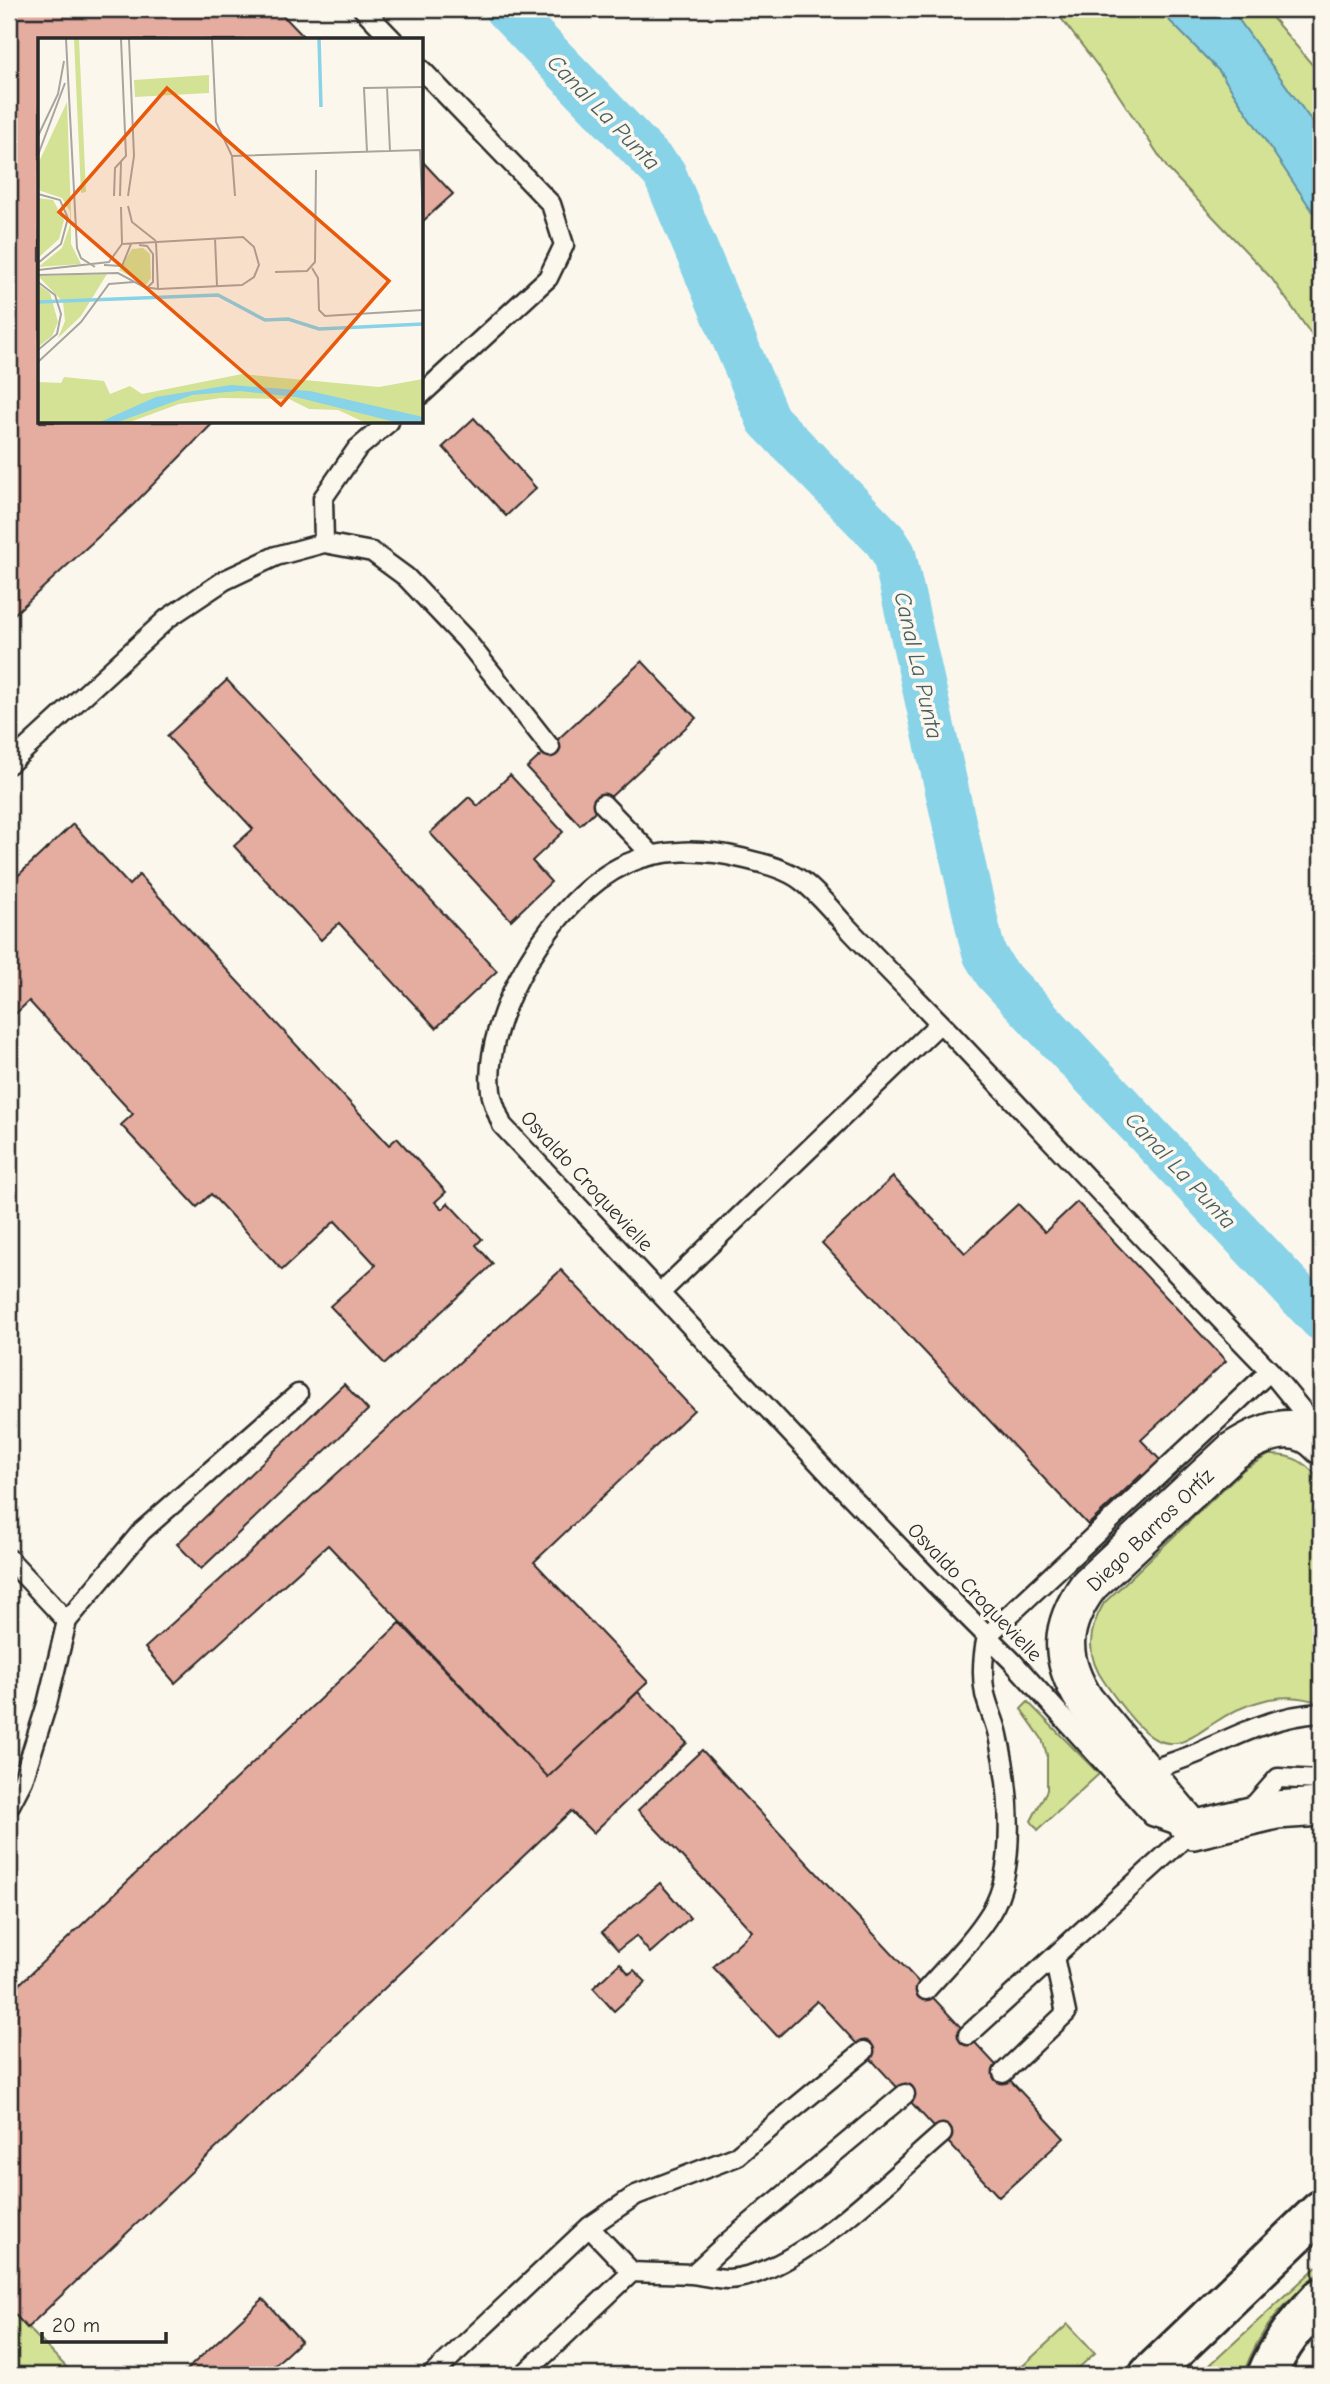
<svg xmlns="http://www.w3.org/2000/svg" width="1330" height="2384" viewBox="0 0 1330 2384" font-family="'Comic Neue',sans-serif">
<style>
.green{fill:#d3e295;stroke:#7f8660;stroke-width:2}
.water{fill:#88d3e8;stroke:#63909c;stroke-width:2}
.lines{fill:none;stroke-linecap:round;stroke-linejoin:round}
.canal{stroke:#88d3e8;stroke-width:44}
.building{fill:#e5aca0;stroke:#2b2b2b;stroke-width:2}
.lane-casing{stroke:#2b2b2b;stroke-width:23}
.street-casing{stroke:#2b2b2b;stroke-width:42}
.highway-casing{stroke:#2b2b2b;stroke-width:44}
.lane{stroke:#fbf7ec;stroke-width:18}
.street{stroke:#fbf7ec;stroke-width:37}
.highway{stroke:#fbf7ec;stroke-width:38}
.labels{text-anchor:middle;stroke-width:7;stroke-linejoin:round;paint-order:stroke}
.street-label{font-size:21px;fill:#2b2b2b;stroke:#fbf7ec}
.water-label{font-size:23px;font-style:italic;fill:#475d64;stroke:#fbf7ec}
.inset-river{fill:none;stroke:#88d3e8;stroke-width:3.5}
.inset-road{fill:none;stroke:#a8a59f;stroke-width:2}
.view{fill:#e8590c;fill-opacity:0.15;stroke:#e8590c;stroke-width:3.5}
.inset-edge{fill:none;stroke:#2b2b2b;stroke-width:3.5}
</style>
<rect width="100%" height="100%" fill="#fbf7ec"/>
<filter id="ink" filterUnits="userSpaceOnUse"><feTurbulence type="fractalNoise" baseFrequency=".0143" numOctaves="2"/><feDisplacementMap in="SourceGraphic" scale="14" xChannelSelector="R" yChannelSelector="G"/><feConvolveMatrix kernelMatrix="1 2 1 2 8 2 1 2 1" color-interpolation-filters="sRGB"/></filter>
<g filter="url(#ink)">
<path class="green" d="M1054,9H1265L1321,75V355L1311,334L1272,279L1168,169L1110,82Z
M1269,1455C1293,1454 1309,1463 1321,1484V1703C1299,1696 1280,1695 1258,1702C1243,1706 1226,1715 1214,1723C1195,1735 1179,1751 1155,1739C1138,1730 1116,1699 1105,1683C1085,1656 1088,1630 1104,1603L1243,1470Z
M1028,1702L1099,1774L1038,1830L1031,1821L1047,1790V1755L1042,1739L1021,1709Z
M1321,2263V2271C1283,2305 1260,2326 1243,2375H1199Z
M9,2308L74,2375H9Z
M1068,2324L1095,2353L1071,2375H1013Z"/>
<path class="water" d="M1160,9H1231L1321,134V224L1219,71L1166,17Z"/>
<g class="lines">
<path class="canal" d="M506,9L664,173L768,420L885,540L894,554L981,942L985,955L996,973L1321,1319"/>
</g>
<path class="building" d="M9,9H277L307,40H40V422H214L134,504L9,619Z
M422,161L453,194L422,222Z
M474,418L536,488L506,516L443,447Z
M642,661L696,718L580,825L527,768Z
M227,680L497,971L436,1028L339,923L321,940L234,846L253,829L167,736Z
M510,775L563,832L532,861L551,882L511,920L430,833L469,797L478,806Z
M73,824L129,885L139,875L389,1145L397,1138L446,1192L435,1202L442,1209L448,1203L482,1239L476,1245L493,1264L385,1364L330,1306L376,1265L335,1221L282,1270L211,1194L197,1207L121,1125L133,1114L29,1001L9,1020V884Z
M893,1177L965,1253L1018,1204L1045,1232L1077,1202L1226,1361L1141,1440L1164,1464L1146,1481L1141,1475L1088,1525L822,1243Z
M561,1270L694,1410L534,1562L648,1682L548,1777L328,1545L175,1683L145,1648Z
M344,1384L368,1410L201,1569L177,1544Z
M400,1623L548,1777L638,1692L687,1743L593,1833L571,1811L27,2328L9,2308V1994Z
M702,1750L1064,2138L999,2197L817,2001L778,2037L713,1967L752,1931L638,1810Z
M660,1883L690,1918L650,1953L636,1936L618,1950L602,1932Z
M620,1963L629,1974L634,1970L646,1982L614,2011L593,1988Z
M263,2299L301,2341L264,2375H181Z"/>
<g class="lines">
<defs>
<path id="lane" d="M363,9L393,40
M422,70L551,204L564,245L548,278L422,394
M324,543L323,498L357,449L389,422
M9,764L168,618L225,580L276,556L324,543L372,552L406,577L465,639L550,747
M603,804L652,855
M660,1293L940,1023
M9,1559L67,1621
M987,1636L1270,1371
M1145,1772C1164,1765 1184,1759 1202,1751C1241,1733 1278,1715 1321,1713
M9,1807L23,1780L47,1704L67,1621L142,1531L298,1394
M1249,1811L1278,1778L1321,1780
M926,1990C948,1965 973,1941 991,1912C1018,1869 1009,1783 998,1735C995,1721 988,1708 985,1694C981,1674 983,1655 987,1636
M968,2035L1193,1830L1152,1816L1012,1661L934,1583L831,1476L502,1125C498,1114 492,1102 491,1091C482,1015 556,895 626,864C661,848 705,849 741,858C761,863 785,868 802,881C818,893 833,912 847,927C881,963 916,998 950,1033C1057,1146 1162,1260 1270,1371L1305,1414L1315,1434
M1003,2073L1066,2013L1054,1957
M589,2227L632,2272
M693,2274L729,2241L905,2094
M432,2375L589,2227L636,2195L735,2157L864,2051
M523,2375L632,2272C652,2273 671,2273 691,2274C703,2275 716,2279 728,2279C797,2276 890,2178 942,2134"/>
<path id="street" d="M1321,1445C1296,1416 1259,1434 1233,1451L1089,1585C1059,1626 1058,1658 1085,1701L1193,1830L1276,1810L1321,1807"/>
<path id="highway" d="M1149,2375L1321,2210
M1267,2375C1279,2345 1299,2321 1321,2298"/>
</defs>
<use href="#lane" class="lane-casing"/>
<use href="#street" class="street-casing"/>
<use href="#highway" class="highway-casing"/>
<use href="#lane" class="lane"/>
<use href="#street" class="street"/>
<use href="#highway" class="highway"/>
</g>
</g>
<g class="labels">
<g class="street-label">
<text transform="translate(587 1181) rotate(47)" y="7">Osvaldo Croquevielle</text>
<text transform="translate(1150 1530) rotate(-44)" y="7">Diego Barros Ortíz</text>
<text transform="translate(975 1592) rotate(46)" y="7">Osvaldo Croquevielle</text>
</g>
<g class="water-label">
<text transform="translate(604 112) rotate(46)" y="8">Canal La Punta</text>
<text transform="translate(919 665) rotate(77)" y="8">Canal La Punta</text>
<text transform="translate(1181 1170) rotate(47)" y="8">Canal La Punta</text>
</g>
</g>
<g transform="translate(38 38)">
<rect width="385" height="385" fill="#fbf7ec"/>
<path d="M36,1H41L48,154L43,155ZM171,37V55L97,59L96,42ZM29,64L33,177V206L43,226L0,229L24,210L32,187V174L24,160L0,152V126ZM0,160L15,162L26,182L21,201L0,220ZM105,210L112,216L113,240L108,247L81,232L94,211ZM69,236L43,278L20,300L27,283L25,264L0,238ZM0,246L12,255L20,284L14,298L0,309ZM204,336L341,349L385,341V384H326L300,372L271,371L251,361L183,360L141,366L92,384H0V344L23,345L26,339L66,343L72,356L92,348L104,356Z" fill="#d3e295"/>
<path d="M193,347L272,353L385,379V384H357L258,359L202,353L154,357L80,384H62L118,359Z" fill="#88d3e8"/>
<path class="inset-river" d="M281,1L283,69M0,264L180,257L227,282L250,281L281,291L385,286"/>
<path class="inset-road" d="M28,1L39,210L43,220L57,229M174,1L178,84L194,118L197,158M349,49L352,113M0,98L20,56L26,23M329,114L326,50L385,49M0,117L27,45M194,118L382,112L385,182M0,156L22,162L30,180L23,206L0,225M76,158L77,130L88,118L83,1M82,158L83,124M90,158L96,118L91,1M90,168L94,184L118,203M177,200L179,248M118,203L120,251M101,207L109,208L115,216V244L110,249M66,227L84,228L93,206M274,230L280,240L281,272L287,278L385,272M0,232L71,224L84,206L83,169M237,234L269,233L277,224L278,132M0,237L80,235L106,249L120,251L204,247L216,239L221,227L216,209L205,199L84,206M0,244L17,257L23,276L19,296L0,312M0,324L43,284L71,246L96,244"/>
<path class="view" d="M129,50L351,243L243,367L21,174Z"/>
<rect width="385" height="385" class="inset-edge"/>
</g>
<rect width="1330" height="2384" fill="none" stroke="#fbf7ec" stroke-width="35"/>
<rect x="18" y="18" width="1295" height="2349" fill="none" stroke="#2b2b2b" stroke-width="2.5" filter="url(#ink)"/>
<path d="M42 2332v10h124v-10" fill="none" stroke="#2b2b2b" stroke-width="3.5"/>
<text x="52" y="2332" font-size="21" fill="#2b2b2b" stroke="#fbf7ec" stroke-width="5" paint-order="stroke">20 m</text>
</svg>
